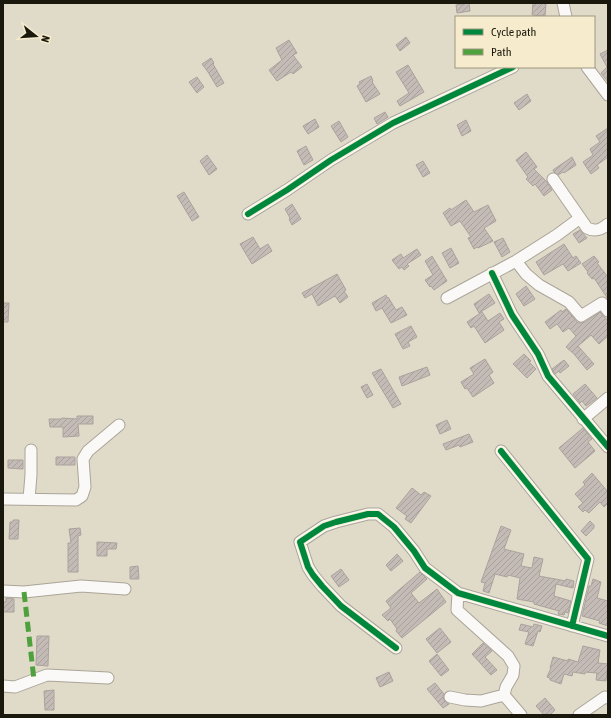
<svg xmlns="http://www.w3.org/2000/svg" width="611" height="718" viewBox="0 0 611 718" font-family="'Asap Condensed',sans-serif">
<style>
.building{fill:url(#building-hatch);stroke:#aba29d}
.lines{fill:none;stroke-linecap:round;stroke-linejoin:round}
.minor-casing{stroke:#aaa598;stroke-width:13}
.minor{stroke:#faf9f7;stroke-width:11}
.quiet{stroke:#4fa13e;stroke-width:5;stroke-dasharray:10 5;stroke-linecap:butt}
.cycleway-casing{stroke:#f6eccd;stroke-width:8}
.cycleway{stroke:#00873e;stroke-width:6}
</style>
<defs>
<pattern id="building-hatch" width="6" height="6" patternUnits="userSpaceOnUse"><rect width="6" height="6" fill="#c4bbb6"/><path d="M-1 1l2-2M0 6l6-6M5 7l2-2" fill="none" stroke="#a8a09b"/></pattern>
</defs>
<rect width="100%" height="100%" fill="#e0dac9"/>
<path class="building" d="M469,3L470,11L457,13L456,5Z
M533,3H544V4H546L545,16L532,15Z
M406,37L410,43L400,51L396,45Z
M289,40L297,53L293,55L302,67L293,74L291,72L277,81L269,70L282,60L276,48Z
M608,50V82L601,73L607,67L600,54Z
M211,58L214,63L213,64L224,83L217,87L208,72L202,64Z
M408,65L424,92L400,106L397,101L409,93L396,72Z
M371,76L373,81L372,82L380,94L366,102L357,86L360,84L359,82Z
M197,77L204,87L197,93L189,82Z
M527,94L531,101L519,110L514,103Z
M385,112L388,117L377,124L374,118Z
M315,119L319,127L308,134L303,126Z
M466,120L471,131L462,136L457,125Z
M339,121L348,137L341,142L331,126Z
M608,128V157L597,165L599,168L591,174L583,162L593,155L590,149L600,142L596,136Z
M306,146L313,160L304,165L297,151Z
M526,152L537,167L534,169L547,182L552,190L544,196L535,184L533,186L526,179L528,177L516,160Z
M207,155L217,169L209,175L200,161Z
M572,157L576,165L564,173L563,172L558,175L554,172L553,170Z
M423,161L430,173L423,177L416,165Z
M184,192L199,217L192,221L177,196Z
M466,200L474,212L488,205L496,221L484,228L493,241L478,248L477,247L474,249L468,238L471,237L460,221L451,226L443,213L450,208L451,210Z
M292,204L301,219L292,225L289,219L290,218L285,209Z
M580,230L587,238L579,243L573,234Z
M253,237L260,249L268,244L272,251L252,264L240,244Z
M503,238L510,252L502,257L494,242Z
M564,244L573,258L576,256L581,263L568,271L563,264L544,275L536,262Z
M451,248L459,263L450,268L442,253Z
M417,249L421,255L407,264L409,266L404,270L402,267L399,269L392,260L401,254L403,258Z
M432,256L447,281L434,290L431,286L430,287L425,280L433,275L425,261Z
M594,256L599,262L597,263L608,277V299L594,278L592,279L587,273L588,272L582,264Z
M337,274L346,290L344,291L348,297L340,303L335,296L318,306L312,294L305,298L302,293Z
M526,286L535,299L524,306L516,294Z
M489,294L495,303L479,313L474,304Z
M386,295L387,298L388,297L396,310L402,307L407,315L391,323L382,308L376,311L372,303Z
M3,303H9L8,322H3Z
M566,309L578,323L585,322L600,312L608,321V336L599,344L591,335L578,346L594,364L587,370L574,354L566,347L576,336L569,328L563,332L557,324L550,329L545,322L561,310L562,312Z
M482,312L488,321L500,313L504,319L499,322L504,330L485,343L474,326L471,328L467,322Z
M411,326L417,337L408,342L410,346L403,349L395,334Z
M524,354L531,361L529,362L536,369L527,378L513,364Z
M485,359L493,372L489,375L494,383L473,397L467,388L465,389L461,382L474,374L470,368Z
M564,360L569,366L560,373L559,371L555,374L552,369Z
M427,367L430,375L402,386L399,377Z
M381,369L401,404L393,408L372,373Z
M367,384L373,395L367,398L361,387Z
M585,384L597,398L586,406L582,401L580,403L573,394Z
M77,416H93V424H78L79,436L63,437V427H50L49,419H62V418L77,419Z
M447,420L451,429L440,434L436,425Z
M583,428L592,439L588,442L595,451L575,468L559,448Z
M469,434L473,442L460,447L459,445L446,450L443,444Z
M56,457H75V465H56Z
M8,460H23V469L8,468Z
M592,473L608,492V503L604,507L600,502L589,513L585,510L583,512L578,507L583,503L575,494L585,485L583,482Z
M412,488L421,495L424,492L431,496L411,523L405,519L407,516L396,508Z
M13,520H19L18,539H9L10,522H13Z
M590,521L594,525V528L586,536L581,531Z
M501,526L511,530L504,549L524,554L521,566L532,568L534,557L543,559L539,576L566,581V579L574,581L573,588L556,584L554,596L571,601L568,613L565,612L564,615L558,614L559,611L534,604V602L517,599L520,578L508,575L507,577L495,574L489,593L483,591L485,583L481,582Z
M80,528L81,535L78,536V572H68V543H71L69,529Z
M97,542L117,543L116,549H107V556H97Z
M397,554L403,561L391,571L386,565Z
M138,566L139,579H130V567Z
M341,569L349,580L339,587L331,576Z
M420,572L427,579L411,593L419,603L437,589L446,602L402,638L396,631L397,629L390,619L388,621L382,615L391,608L386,601Z
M593,579L601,582L597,598L608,601V626L599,623L600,621L582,616L589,586H591Z
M6,598L14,599V612H3V602H6Z
M521,624L533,627L534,624L542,626L540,632L538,631L533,646L525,644L529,632L519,630Z
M440,628L451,642L437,653L426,639Z
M37,636H49L48,666L36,665Z
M483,643L492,651L485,657L497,670L491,675L472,654Z
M583,646L600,650L598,663L608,664L606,681L596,680L597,673L585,672V674L573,672L572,676L564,674L561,684L550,680V678L547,677L551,668H550L553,657L568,661V659L578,662Z
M437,654L449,670L441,676L429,661Z
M389,672L393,681L380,687L376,678Z
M435,683L444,694L443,696L444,700L446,702L449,704L443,708L427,689Z
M54,690V710H45L44,691Z
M545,698L555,710L550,715H544L536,706Z"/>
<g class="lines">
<defs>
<path id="minor" d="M563,3L566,17
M587,67L608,95
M553,179L587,228C595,232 601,230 608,224
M248,214L287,190L331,160L393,123L513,67
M516,261L526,274L539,285L569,302L581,316L602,303L608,311
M492,273L512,315L538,354L548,376L608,447
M447,298L516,261L557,235L580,218
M583,419L608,398
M501,451L588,559L572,626
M3,499L76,500L82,496L85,487L83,459L88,451L119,425
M29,499L31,475V450
M3,591L24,592L81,586L125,589
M458,593L457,610L508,656L514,666L513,675L506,687L504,695L521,715
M396,648L341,606L322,586L313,575L308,567L300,542L324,526L336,522L368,514H378L394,527L414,551L425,568L458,593L608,636
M3,686L15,687L47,675L108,678
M450,697L465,700L481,701L504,695
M579,715L605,697L608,698"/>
</defs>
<use href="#minor" class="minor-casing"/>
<use href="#minor" class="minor"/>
<path class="quiet" d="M24,592L34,680"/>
<defs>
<path id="cycleway" d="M248,214L287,190L331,160L393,123L513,67
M492,273L512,315L538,354L548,376L608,447
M501,451L588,559L572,626
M396,648L341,606L322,586L313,575L308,567L300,542L324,526L336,522L368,514H378L394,527L414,551L425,568L458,593L608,636"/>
</defs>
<use href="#cycleway" class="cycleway-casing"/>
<use href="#cycleway" class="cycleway"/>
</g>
<rect width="611" height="718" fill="none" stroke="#1a170c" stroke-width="8"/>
<rect x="455" y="16" width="140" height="52" fill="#f6eccd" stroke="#9e9780"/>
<rect x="463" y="29" width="20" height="6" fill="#00873e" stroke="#9e9780"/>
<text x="491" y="36" font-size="12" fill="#1a170c">Cycle path</text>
<rect x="463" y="49" width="20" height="6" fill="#4fa13e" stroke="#9e9780"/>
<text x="491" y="56" font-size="12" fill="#1a170c">Path</text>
<g transform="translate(36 36) rotate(107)" stroke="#f6eccd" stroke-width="3" paint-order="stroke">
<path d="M0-3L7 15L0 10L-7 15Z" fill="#1a170c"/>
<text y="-6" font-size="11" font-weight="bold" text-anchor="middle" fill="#1a170c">N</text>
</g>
</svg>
